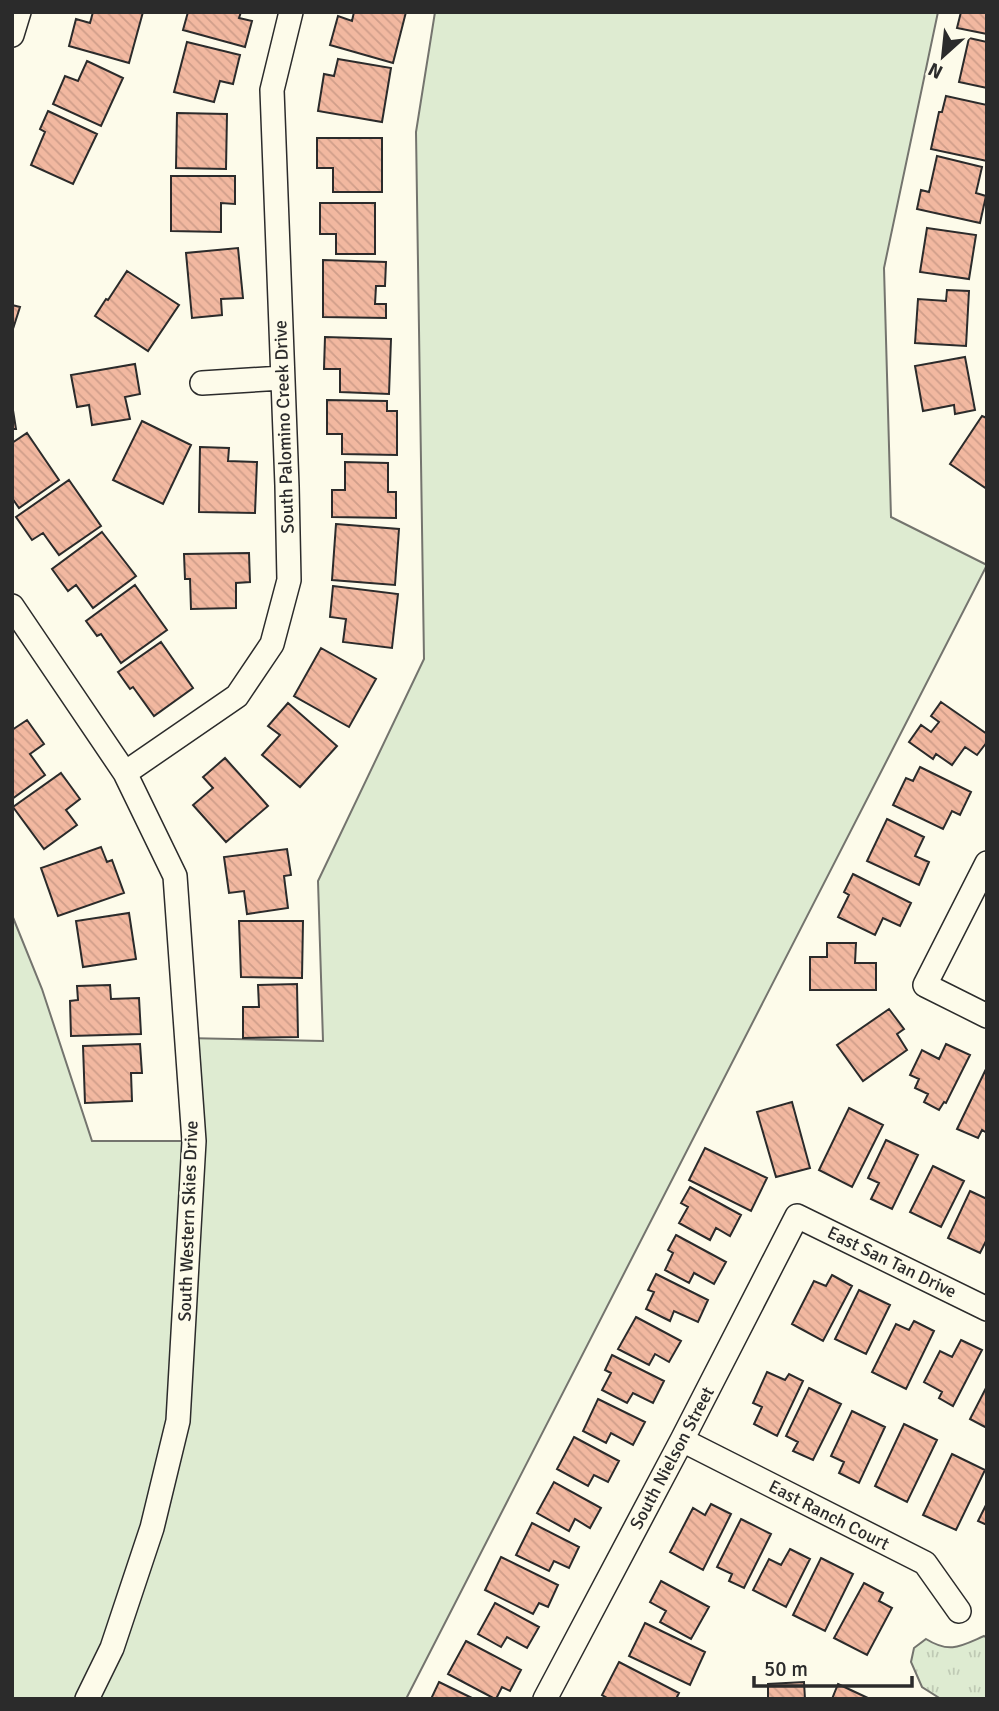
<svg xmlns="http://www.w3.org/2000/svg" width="999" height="1711" viewBox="0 0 999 1711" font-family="Signika,sans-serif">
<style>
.grass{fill:#deebd1;stroke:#74746e;stroke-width:2}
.park{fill:url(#park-tufts);stroke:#74746e;stroke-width:2}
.building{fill:url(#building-back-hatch);stroke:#2b2b2b;stroke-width:2}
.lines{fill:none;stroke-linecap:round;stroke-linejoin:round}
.minor-casing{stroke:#2b2b2b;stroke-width:26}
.minor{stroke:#fdfbea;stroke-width:23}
.labels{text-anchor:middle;stroke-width:5;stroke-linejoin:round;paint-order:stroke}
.street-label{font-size:18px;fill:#2b2b2b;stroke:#fdfbea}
</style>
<defs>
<pattern id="park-tufts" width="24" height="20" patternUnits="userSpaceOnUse" patternTransform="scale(1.75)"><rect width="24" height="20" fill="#deebd1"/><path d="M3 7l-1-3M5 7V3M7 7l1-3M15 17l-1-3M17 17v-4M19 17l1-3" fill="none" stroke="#bfcab4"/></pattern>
<pattern id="building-back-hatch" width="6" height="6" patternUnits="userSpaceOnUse" patternTransform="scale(1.75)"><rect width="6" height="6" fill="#f2b8a0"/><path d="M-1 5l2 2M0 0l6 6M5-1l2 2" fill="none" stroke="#d09e8a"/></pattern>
</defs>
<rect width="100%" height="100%" fill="#fdfbea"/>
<path class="grass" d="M435,12H938L884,268L891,517L987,565L406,1699H12V915L42,989L92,1141H194L186,1038L323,1041L318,881L424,659L416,132Z"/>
<path class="park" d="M984,1636L987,1638V1699H941L922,1687L911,1662L914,1648L926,1639C950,1654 961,1646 984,1636Z"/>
<path class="building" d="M93,12H143L129,63L69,46L76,19L90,23Z
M188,12H241L239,18L252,21L245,47L183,30Z
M354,12H406L393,63L330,45L338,16L352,21Z
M961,12H987V34L957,28Z
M969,38L987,42V88L959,82Z
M187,42L240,55L233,84L220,81L214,102L174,92Z
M338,59L391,68L382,122L318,111L324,74L334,76Z
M87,61L123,78L101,126L53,104L65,76L78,81Z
M946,96L987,105V161L931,149L939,112H942Z
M48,111L97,134L73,184L31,165L45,132L40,129Z
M177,113L227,114L226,169L176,168Z
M317,138H382V192H333V168H317Z
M937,156L982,167L976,193L986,196L980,223L917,209L921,190L929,192Z
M171,176H235V204L221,203V232L171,231Z
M320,203H375V254H336V234H320Z
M927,228L976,235L969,279L920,272Z
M238,248L243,298L221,299L222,315L192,318L186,253Z
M323,260L386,262L385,286H376L375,304H386V318L323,317Z
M127,271L179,305L148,351L95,316L106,299L108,300Z
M947,290L969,291L966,346L915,343L918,299L946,301Z
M12,305L20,307L12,332Z
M325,337L391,339L389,394L340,392V369H324Z
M965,357L975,410L955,414L954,405L923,411L915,366Z
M135,364L140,394L125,397L130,419L92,425L89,405L77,407L71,375Z
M327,400L387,401V411H397V455L342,454V434H327Z
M12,404L16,429H12Z
M982,416L987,418V489L950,464Z
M142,421L191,445L163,504L113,480Z
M27,433L59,480L19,508L12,498V443Z
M200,447L229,448L228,461L257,462L255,513L199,512Z
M345,462L388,463V492H396V518L332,517V490H345Z
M69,480L101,526L59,555L43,533L32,540L16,517Z
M336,524L399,529L395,585L332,580Z
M102,532L136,576L93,608L76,585L68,591L52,569Z
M249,553L250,582L236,583V608L191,609L190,579H185L184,554Z
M135,585L167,630L121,663L101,634L97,636L86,621Z
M333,586L398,594L392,648L343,642L346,619L330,617Z
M161,642L193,688L154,716L133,687L130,689L118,672Z
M321,648L376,679L349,727L294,696Z
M941,702L987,734V742L977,755L965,747L952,765L936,754L933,759L909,742L921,725L931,732L939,722L931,716Z
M288,703L337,746L300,787L262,755L280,735L268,726Z
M27,720L44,744L30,754L45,775L12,799V730Z
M225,758L268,806L226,842L193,805L213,788L203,777Z
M920,767L971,792L960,815L952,811L943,829L893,805L906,778L913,781Z
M61,773L80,799L66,810L77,825L44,849L13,807Z
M887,819L924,837L915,856L929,862L919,885L867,861Z
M101,847L107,862L112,860L124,893L58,916L41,868Z
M287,849L291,875L284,876L288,908L247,914L244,891L229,893L224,857Z
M853,874L911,903L900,926L883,918L875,935L838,917L849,895L844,892Z
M129,913L136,959L83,967L76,921Z
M239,921H303L302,978L241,977Z
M827,943H856L855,963H876V990H810V957H827Z
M297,984L298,1037L243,1038V1007H259L258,985Z
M110,985L111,999L139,998L141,1034L71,1036L70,1001L78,1000L77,986Z
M889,1009L904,1029L897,1034L907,1050L863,1081L837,1045Z
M140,1044L142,1073H131L132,1101L85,1103L83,1046Z
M946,1044L970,1055L946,1103L944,1102L939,1110L924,1102L928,1094L915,1088L919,1079L910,1075L922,1050L939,1059Z
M986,1069L987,1133L982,1130L978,1138L957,1129Z
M792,1102L810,1168L776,1177L757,1112Z
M849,1108L883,1125L852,1187L819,1170Z
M886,1140L918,1155L892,1209L871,1199L879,1183L868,1178Z
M705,1148L767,1178L751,1211L689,1180Z
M933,1166L964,1181L941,1227L910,1212Z
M690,1187L741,1215L730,1236L716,1228L710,1240L679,1223L688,1207L681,1203Z
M970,1191L987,1199V1239L980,1253L948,1238Z
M676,1235L726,1262L714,1284L694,1273L689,1283L665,1270L673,1253L668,1250Z
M656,1274L708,1300L698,1322L674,1311L670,1321L646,1309L654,1292L648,1290Z
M832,1275L852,1286L823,1341L792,1324L814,1281L826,1286Z
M859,1290L890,1305L866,1354L835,1339Z
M636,1317L681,1341L669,1362L655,1354L649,1365L618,1349Z
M914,1321L934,1331L906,1389L872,1372L896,1324L909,1330Z
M961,1340L982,1350L953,1406L939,1398L942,1392L924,1382L940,1351L952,1357Z
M612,1355L664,1381L653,1403L633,1393L627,1403L602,1390L611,1373L605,1370Z
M767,1372L785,1380L789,1374L803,1381L777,1436L754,1424L762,1407L753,1403Z
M987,1386V1428L970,1419Z
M809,1388L841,1404L813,1460L793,1451L798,1442L786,1436Z
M598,1399L645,1422L633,1445L611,1433L606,1443L583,1431Z
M852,1411L885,1427L859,1483L839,1473L844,1462L831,1456Z
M904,1424L937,1440L907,1502L875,1486Z
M574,1437L619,1461L608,1482L594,1475L588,1486L557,1469Z
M952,1454L985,1470L956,1530L923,1515Z
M554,1482L601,1508L590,1528L575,1519L569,1531L537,1513Z
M987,1503V1525L978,1521Z
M711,1504L731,1514L703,1570L670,1552L693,1508L705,1515Z
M741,1519L771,1534L744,1588L729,1581L732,1574L717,1567Z
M532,1523L579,1547L569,1568L554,1561L549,1571L516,1555Z
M790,1549L810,1559L786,1607L753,1590L769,1559L781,1565Z
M501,1557L558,1585L548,1607L539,1603L533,1614L485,1590Z
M821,1558L853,1574L825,1631L793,1615Z
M661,1581L709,1607L691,1639L660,1622L666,1611L650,1602Z
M864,1583L883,1593L879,1601L892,1608L867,1655L834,1638Z
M495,1603L539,1627L527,1648L507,1637L501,1647L478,1634Z
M645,1623L705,1652L690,1685L629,1656Z
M466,1641L521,1670L510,1691L502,1687L496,1699H495L448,1674Z
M619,1662L679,1693L676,1699H609L602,1695Z
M439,1682L474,1699H431Z
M804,1682L805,1699H768V1684Z
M838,1684L870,1699H832Z"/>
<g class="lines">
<defs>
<path id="minor" d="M12,35L19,12
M202,383L282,378
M12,606L125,773L175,876L194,1141L178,1421L152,1528L112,1648L87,1699
M125,773L237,696L272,644L289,580L287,486L272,90L291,12
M987,863L925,985L987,1016
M682,1440L925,1563L959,1611
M545,1699L682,1440L797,1216L987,1309"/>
</defs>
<use href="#minor" class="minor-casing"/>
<use href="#minor" class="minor"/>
</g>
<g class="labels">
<g class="street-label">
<text transform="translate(284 427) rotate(-92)" y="6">South Palomino Creek Drive</text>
<text transform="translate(188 1221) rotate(-88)" y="6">South Western Skies Drive</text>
<text transform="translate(892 1262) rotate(26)" y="6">East San Tan Drive</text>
<text transform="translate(672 1458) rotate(-62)" y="6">South Nielson Street</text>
<text transform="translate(829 1515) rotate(27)" y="6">East Ranch Court</text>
</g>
</g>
<rect width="999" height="1711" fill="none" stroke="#2b2b2b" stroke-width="28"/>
<g transform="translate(943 56) rotate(207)" stroke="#fdfbea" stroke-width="5" paint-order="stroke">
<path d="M0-5L12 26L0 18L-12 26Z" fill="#2b2b2b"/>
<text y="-10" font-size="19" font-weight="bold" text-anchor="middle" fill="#2b2b2b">N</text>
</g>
<path d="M754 1676v10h158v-10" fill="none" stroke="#2b2b2b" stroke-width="3.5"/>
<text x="764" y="1676" font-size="21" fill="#2b2b2b" stroke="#fdfbea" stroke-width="5" paint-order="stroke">50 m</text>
</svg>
